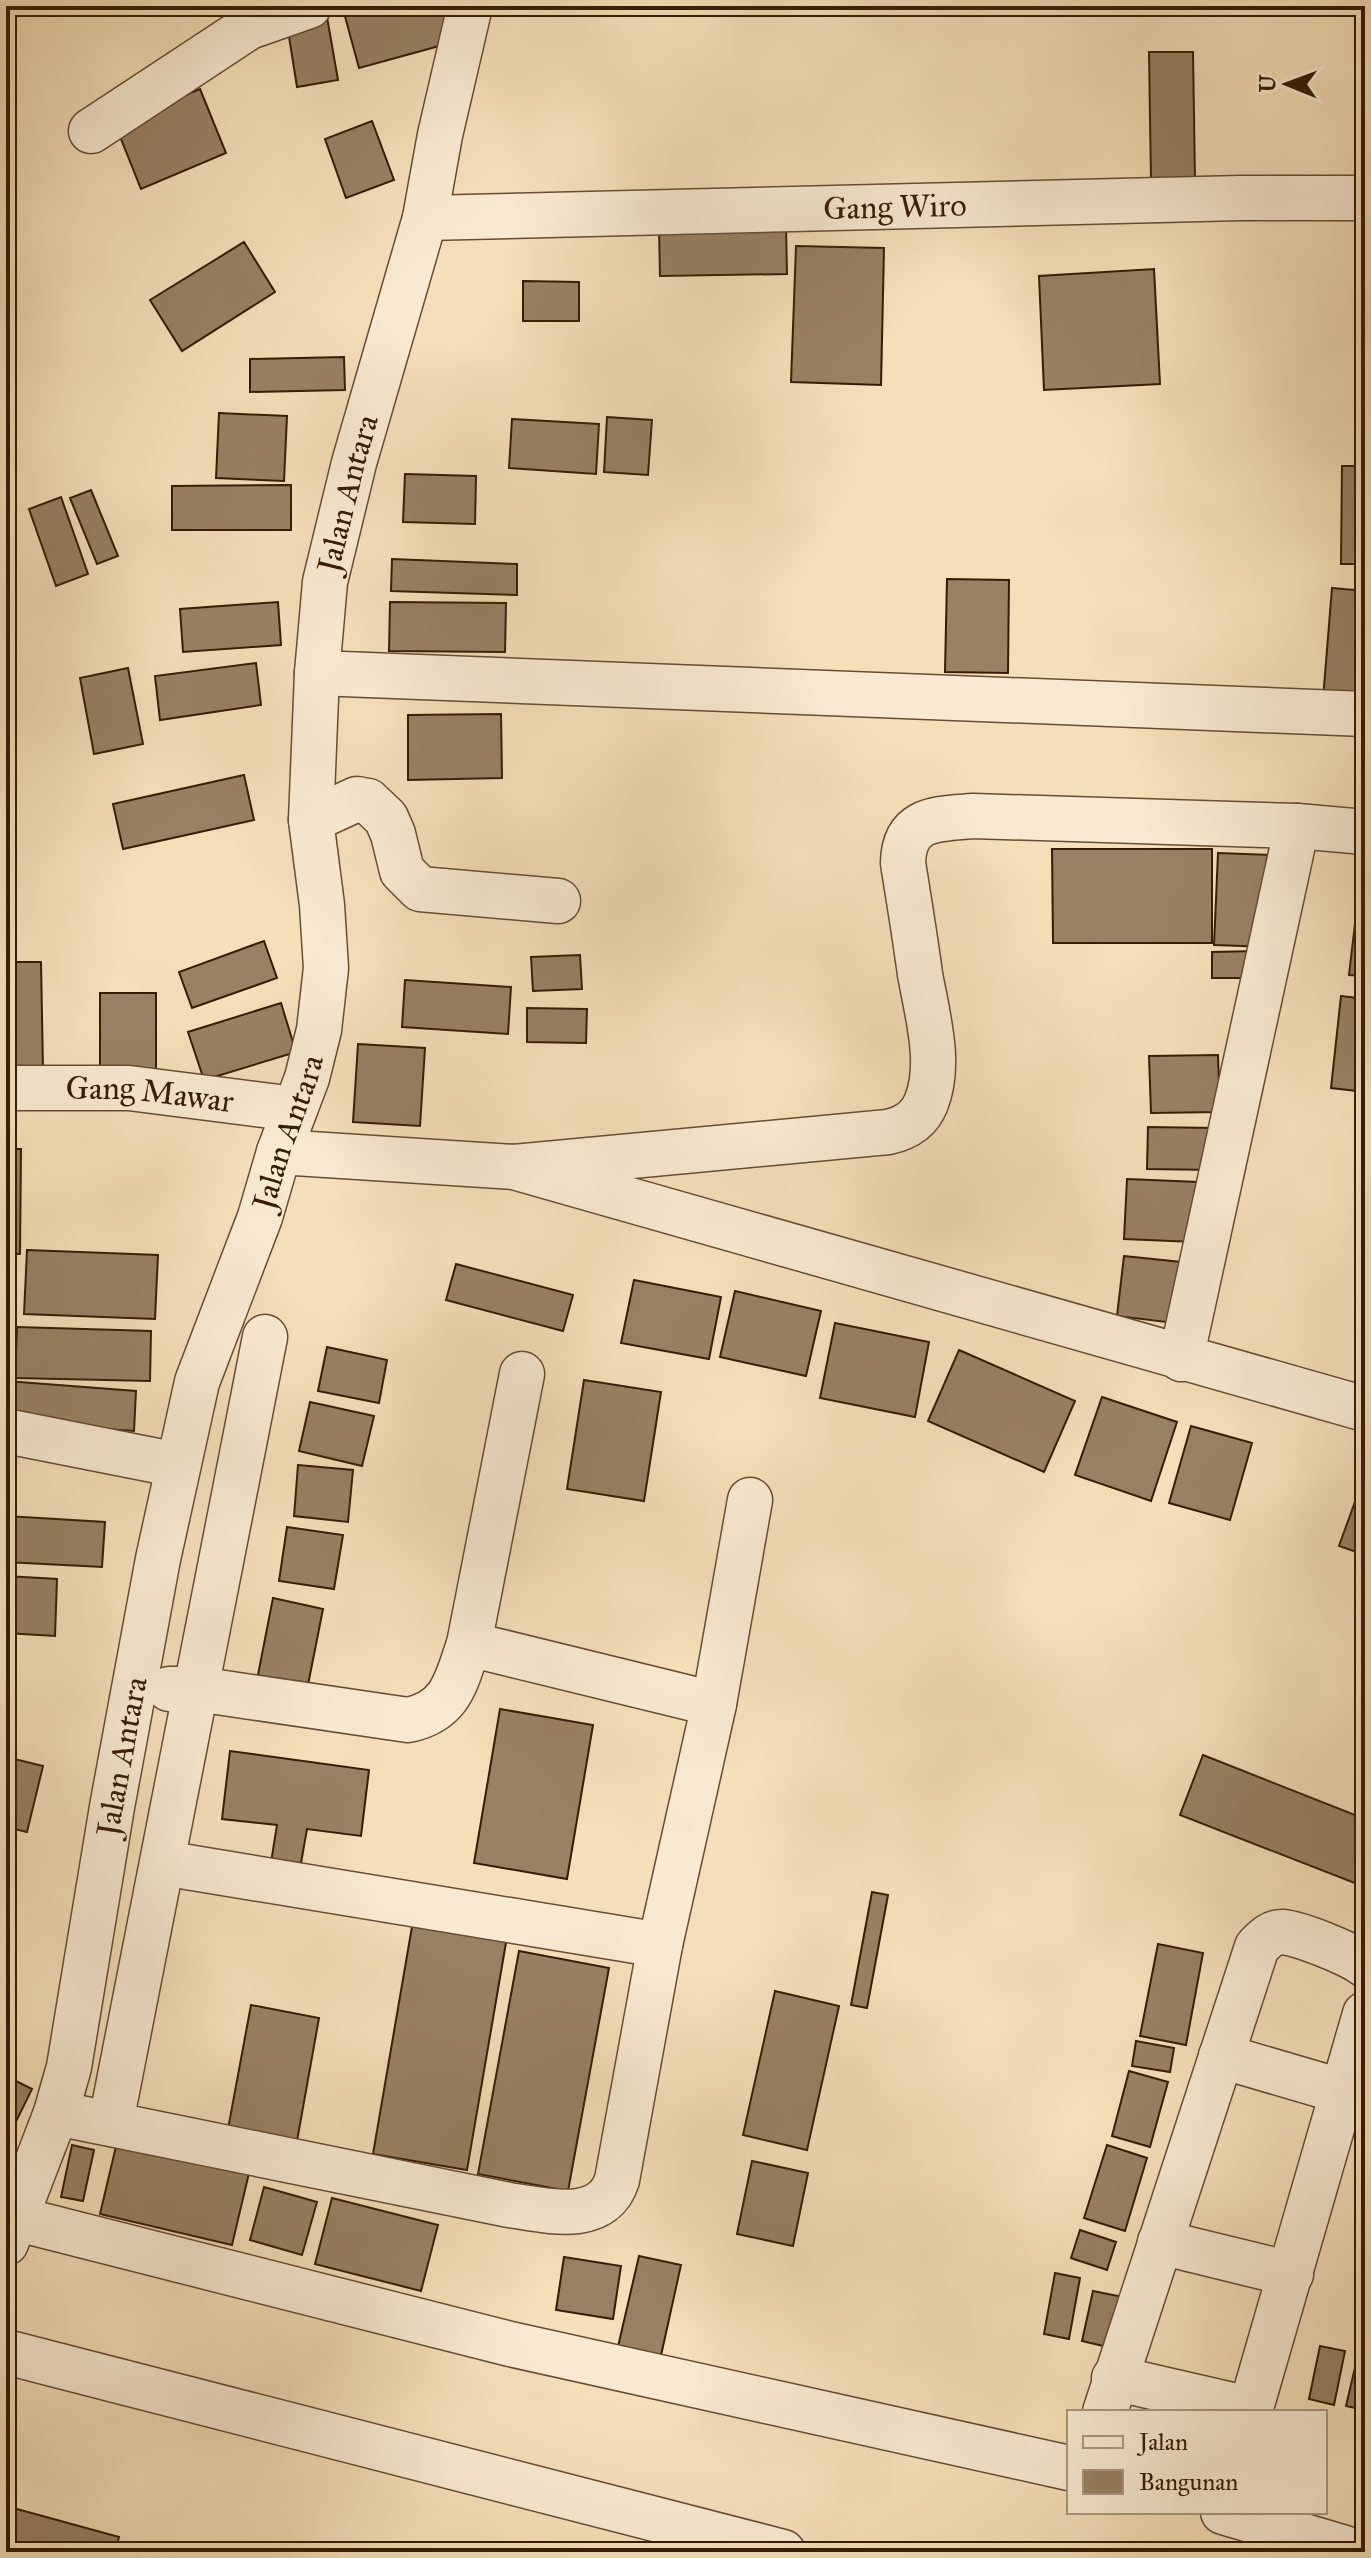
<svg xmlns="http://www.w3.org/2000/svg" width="1371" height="2558" viewBox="0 0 1371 2558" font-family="'IM FELL Great Primer',serif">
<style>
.building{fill:#998163;stroke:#361c06;stroke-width:2}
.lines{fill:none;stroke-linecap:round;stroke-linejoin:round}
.minor-casing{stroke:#664d33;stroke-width:47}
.minor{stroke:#f8ead2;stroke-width:44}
.labels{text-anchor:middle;stroke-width:8;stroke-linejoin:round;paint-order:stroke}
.street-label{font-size:32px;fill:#361c06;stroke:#f8ead2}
</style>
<rect width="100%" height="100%" fill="#f5dfb9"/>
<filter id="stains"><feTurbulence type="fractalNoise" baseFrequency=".0025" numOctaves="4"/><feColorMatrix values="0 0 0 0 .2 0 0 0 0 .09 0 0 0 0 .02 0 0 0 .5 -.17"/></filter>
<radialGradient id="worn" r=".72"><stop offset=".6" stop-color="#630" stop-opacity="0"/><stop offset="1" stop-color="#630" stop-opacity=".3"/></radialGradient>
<path class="building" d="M354,6H451L461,40L359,68L343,9Z
M327,17L338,80L297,87L287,24Z
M1149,52H1193L1195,180L1151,181Z
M200,89L226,153L141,189L115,124Z
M372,121L394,180L346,198L325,139Z
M786,226L787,274L660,276L659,228Z
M244,242L275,292L182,351L150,300Z
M796,246L884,248L881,385L791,382Z
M1154,269L1160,384L1044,390L1039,276Z
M523,281L579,282V321H523Z
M344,357L345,390L250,392V359Z
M219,413L287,416L284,481L216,478Z
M607,417L652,420L648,475L604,472Z
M512,419L599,424L596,474L509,468Z
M1342,466H1365V564H1341Z
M405,474L476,476L475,524L403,522Z
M291,485V530H172V486Z
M91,490L118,556L97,564L70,498Z
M61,497L88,574L56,586L29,509Z
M392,559L517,564V595L391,591Z
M947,579L1009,580L1008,673L945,672Z
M1332,588L1365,591V702L1323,699Z
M278,602L281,645L183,652L180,609Z
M390,602L506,603L505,652L389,651Z
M256,663L261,705L160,720L155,676Z
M128,668L143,744L94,754L80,678Z
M501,714L502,778L408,780V715Z
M244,775L254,820L123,849L113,804Z
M1052,849H1212V943H1053Z
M1218,853L1273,855L1269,947L1214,945Z
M1358,898L1365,899V976L1349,975Z
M264,941L277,978L192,1008L179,972Z
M1257,951L1256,978H1212V952Z
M580,955L582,989L533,991L531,957Z
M6,962H41L43,1070H6Z
M405,980L511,987L508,1034L402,1027Z
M100,993H156V1082H100Z
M1341,996L1365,999V1092L1331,1088Z
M281,1003L296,1052L204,1080L188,1032Z
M527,1008L587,1009L586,1043L527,1042Z
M358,1044L425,1048L420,1126L353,1122Z
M1218,1055L1220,1112L1151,1113L1149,1056Z
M1148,1127L1216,1128V1170L1147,1169Z
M6,1149H21L20,1254H6Z
M1127,1179L1198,1182L1194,1242L1124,1239Z
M27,1250L158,1255L155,1319L24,1314Z
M1124,1256L1181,1262L1174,1323L1117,1316Z
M6,1264H14L12,1310H6Z
M456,1264L573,1295L563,1331L446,1300Z
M634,1280L721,1297L709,1359L621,1343Z
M735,1291L821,1311L806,1376L720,1357Z
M835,1323L929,1342L915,1417L820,1398Z
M17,1327L151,1331L150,1381L15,1378Z
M327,1347L387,1360L379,1403L318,1391Z
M959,1350L1075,1401L1044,1472L928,1421Z
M584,1380L661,1392L644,1501L567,1489Z
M6,1381L136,1391L134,1431L6,1422Z
M1102,1397L1177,1422L1151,1501L1075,1475Z
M310,1402L374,1416L362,1466L299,1451Z
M1191,1426L1252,1443L1230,1520L1169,1503Z
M298,1465L353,1470L348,1522L294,1516Z
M1365,1474V1555L1339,1546Z
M6,1516L105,1522L102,1567L6,1562Z
M287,1527L343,1535L334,1589L279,1581Z
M6,1576L57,1579L55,1636L6,1633Z
M273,1598L323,1609L306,1695L256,1685Z
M500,1709L593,1725L567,1879L474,1863Z
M230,1751L369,1770L361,1836L307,1829L298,1880L269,1875L277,1825L222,1819Z
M1203,1755L1365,1819V1887L1180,1815Z
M6,1757L43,1766L27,1832L6,1827Z
M872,1892L888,1895L867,2008L851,2005Z
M414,1915L508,1931L467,2170L373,2154Z
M1158,1944L1203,1953L1186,2045L1140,2036Z
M519,1951L609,1968L568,2191L478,2174Z
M775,1991L839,2006L807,2150L743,2135Z
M251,2005L319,2018L297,2141L228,2129Z
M1136,2041L1174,2048L1170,2072L1132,2066Z
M1129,2071L1168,2082L1150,2147L1112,2136Z
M6,2076L32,2089L6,2142Z
M117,2142L249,2173L232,2245L100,2214Z
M72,2145L94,2150L83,2201L61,2197Z
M1107,2145L1147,2158L1125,2231L1084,2218Z
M752,2161L808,2173L793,2246L737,2234Z
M264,2187L317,2202L302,2255L250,2240Z
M332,2198L438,2225L421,2291L315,2264Z
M1080,2230L1116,2242L1107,2270L1071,2258Z
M639,2256L681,2265L660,2360L617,2351Z
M564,2257L621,2266L613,2319L556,2310Z
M1055,2273L1080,2278L1069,2339L1044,2334Z
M1093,2291L1123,2297L1112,2348L1082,2341Z
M1361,2342L1365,2343V2410L1346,2406Z
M1320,2346L1345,2351L1334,2405L1309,2399Z
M6,2506L119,2537L115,2552H6Z"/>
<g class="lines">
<defs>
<g id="minor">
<path d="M91,131L249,27L309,6"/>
<path id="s1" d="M425,218L1241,198H1365"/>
<path d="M317,673L1365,714"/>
<path d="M311,820L357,799L368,801L386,818L393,834L402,871L420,889L558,901"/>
<path id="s2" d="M6,1088H129L295,1109"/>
<path d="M279,1152L514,1167L1365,1409"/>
<path d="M514,1167L888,1132C906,1128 919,1120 926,1103C942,1064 927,1014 920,974C915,937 909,900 903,863C904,817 937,819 973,816L1297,826L1365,832"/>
<path d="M1181,1359L1297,826"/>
<path d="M6,1431L178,1465"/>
<path d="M469,1644L522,1374"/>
<path d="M169,1689H197L408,1720C452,1711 456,1681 469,1644L714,1704"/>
<path d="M163,1863L660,1945"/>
<path d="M1221,2056L1344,2092"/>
<path d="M56,2113L509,2205C545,2210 602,2226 617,2180L660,1945L714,1704L750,1500"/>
<path d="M111,2122L265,1337"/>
<path d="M6,2216L510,2344L1069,2468"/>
<path d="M1160,2242L1291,2274"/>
<path id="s3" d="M6,2243L56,2113L69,2067L112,1807L158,1559L197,1382L260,1217L279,1152L307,1078L319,1030L326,968L322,905L311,820L317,673L325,582L354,463L425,218L440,135L470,6"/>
<path d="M6,2352L783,2552"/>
<path d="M1114,2378L1236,2406L1253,2401L1365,2014"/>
<path d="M1105,2412L1257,1947C1264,1940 1272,1931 1283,1932C1301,1934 1351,1954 1365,1965"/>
<path d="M1223,2512L1345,2548"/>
</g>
</defs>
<use href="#minor" class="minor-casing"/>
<use href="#minor" class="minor"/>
</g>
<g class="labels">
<g class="street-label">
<text dy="11" stroke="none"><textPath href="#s1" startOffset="470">Gang Wiro</textPath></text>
<text dy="11" stroke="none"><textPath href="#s3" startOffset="1798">Jalan Antara</textPath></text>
<text dy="11" stroke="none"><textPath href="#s2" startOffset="144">Gang Mawar</textPath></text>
<text dy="11" stroke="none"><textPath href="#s3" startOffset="1150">Jalan Antara</textPath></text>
<text dy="11" stroke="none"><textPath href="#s3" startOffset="502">Jalan Antara</textPath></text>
</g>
</g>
<rect width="1371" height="2558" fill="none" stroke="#f5dfb9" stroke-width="32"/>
<rect x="8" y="8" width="1355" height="2542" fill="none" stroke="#361c06" stroke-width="4"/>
<rect x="16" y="16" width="1339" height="2526" fill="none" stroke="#361c06" stroke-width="2"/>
<rect x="1067" y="2410" width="260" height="104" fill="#f8ead2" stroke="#aa9880" stroke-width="2"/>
<rect x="1083" y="2436" width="40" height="12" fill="#f8ead2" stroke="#aa9880" stroke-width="2"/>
<text x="1139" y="2450" font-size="24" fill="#361c06">Jalan</text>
<rect x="1083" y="2470" width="40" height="24" fill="#998163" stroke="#aa9880" stroke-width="2"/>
<text x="1139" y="2490" font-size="24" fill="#361c06">Bangunan</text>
<g transform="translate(1287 84) rotate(271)" stroke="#f8ead2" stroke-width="6" paint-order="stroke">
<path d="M0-6L14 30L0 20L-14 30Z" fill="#361c06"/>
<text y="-12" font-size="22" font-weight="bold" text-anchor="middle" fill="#361c06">U</text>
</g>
<rect width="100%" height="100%" filter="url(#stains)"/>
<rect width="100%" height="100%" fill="url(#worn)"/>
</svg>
